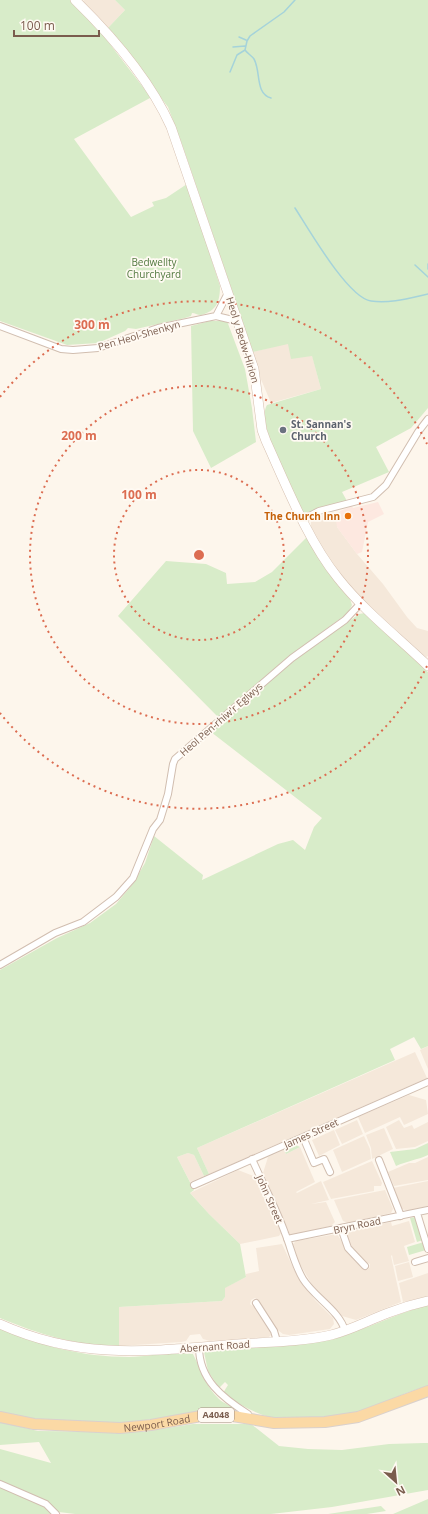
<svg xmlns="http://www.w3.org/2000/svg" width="428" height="1514" viewBox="0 0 428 1514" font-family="'Open Sans',sans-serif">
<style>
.residential{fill:#f5e8da}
.commercial{fill:#fde8e0}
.green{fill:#d8ecc9}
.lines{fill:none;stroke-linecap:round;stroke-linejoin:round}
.stream{stroke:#a5d3da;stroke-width:1.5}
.street-casing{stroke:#d1beb0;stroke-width:8}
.secondary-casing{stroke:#d6c0b0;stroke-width:10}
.primary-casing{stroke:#dad1cd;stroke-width:12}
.street{stroke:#fff;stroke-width:6}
.secondary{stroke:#fff;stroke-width:9}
.primary{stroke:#fbd9a5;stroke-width:10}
.ring{fill:none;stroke:#dc6d51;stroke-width:2;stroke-dasharray:2 4}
.worship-dot{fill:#6b7280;stroke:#fffaf3;stroke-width:1.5}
.food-dot{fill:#e8710a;stroke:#fffaf3;stroke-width:1.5}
.labels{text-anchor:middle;stroke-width:3.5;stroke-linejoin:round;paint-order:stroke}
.shield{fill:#fffaf3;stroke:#a28b7f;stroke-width:1}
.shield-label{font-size:9px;font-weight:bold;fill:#7a5c4d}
.park-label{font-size:10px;fill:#537a41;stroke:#fffaf3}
.street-label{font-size:10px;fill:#7a5c4d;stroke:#fffaf3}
.worship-label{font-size:10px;font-weight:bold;fill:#5b616d;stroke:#fffaf3;text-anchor:start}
.food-label{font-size:10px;font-weight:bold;fill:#c56008;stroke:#fffaf3;text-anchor:end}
.centre{fill:#dc6d51;stroke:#fffaf3;stroke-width:2}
.ring-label{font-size:12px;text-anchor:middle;font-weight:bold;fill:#dc6d51;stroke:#fffaf3;stroke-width:3.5;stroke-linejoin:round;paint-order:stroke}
</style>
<rect width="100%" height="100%" fill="#fdf6ec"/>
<path class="residential" d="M84,0H115L125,10L107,29L81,3Z
M288,343L302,357L312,355L321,389L271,403L260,377L253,352Z
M334,512L335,513L340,512L341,518L337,527L357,554L383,584L407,617L417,628L428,631V656L426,657L362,599L335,569L315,538L311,528V521L324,514Z
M428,1046V1069L420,1050Z
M415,1052L427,1078L209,1174L197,1148Z
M409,1095L426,1100L428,1114L404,1125L400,1117L365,1133L358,1117Z
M357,1120L363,1134L342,1144L335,1130Z
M399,1120L404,1128L412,1125L414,1129L428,1122V1141L415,1147L396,1149L386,1127Z
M384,1128L393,1149L372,1159L371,1148L366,1135Z
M334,1130L340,1145L319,1156L312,1140Z
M364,1136L370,1149L371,1159L342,1172L333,1150Z
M300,1147L315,1182L296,1192L297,1193L321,1181L329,1200L311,1204L326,1202L335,1222L331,1226L290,1235L263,1173L268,1157L284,1150L286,1154Z
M188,1153L194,1155L204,1176L190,1182L177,1157Z
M428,1157V1180L394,1186L388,1172L409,1163H415Z
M372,1161L382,1183L381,1186H374V1191L331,1199L323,1182Z
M238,1170L256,1177L281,1233L279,1236L240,1244L209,1214L190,1193Z
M428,1181V1206L408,1211L402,1209L393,1188Z
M385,1190L393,1209L391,1213L348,1223L343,1221L334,1200Z
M409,1221L415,1242L404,1246L409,1261L394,1265L392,1255L391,1256L401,1302L356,1320L342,1316L315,1290L297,1259L292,1245L296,1241L337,1234L350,1255L363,1269L367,1270L370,1267V1264L363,1261L351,1247L345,1233L350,1230L391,1222L392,1226Z
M282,1244L298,1278L315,1300L333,1318L334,1324L330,1329L289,1335L283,1334L275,1328L260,1306L259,1300L255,1298L251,1300L250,1304L255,1308L269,1328L271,1335L269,1337L210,1341L203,1339L200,1334L190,1335L186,1341L181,1342L119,1346V1307L222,1301L225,1297L224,1288L246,1277V1274L259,1271L256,1248Z
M409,1262L413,1277L398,1281L395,1266Z
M428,1273V1296L403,1302L399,1283Z"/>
<path class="commercial" d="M378,502L384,514L368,522L362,552L357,554L337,527L336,520L341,518L340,511L352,506L353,508Z"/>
<path class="green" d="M0,0H70L93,22L149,95L150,98L74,139L131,217L154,206L152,202L166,198L187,184L220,286C220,301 217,311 201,315C197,315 195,313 192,313L191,316L185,318L136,329L128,328L125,331L98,343L67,345L0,321Z
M115,0H428V408L411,428L376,447L389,472L342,492L347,501C335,503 313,514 303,513C294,492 255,423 267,405L321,389L312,356L291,359L288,344L253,352L183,147L168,107L107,29L125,10Z
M210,321H227L245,369L252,408L256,442L211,468L193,431L191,326Z
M307,537L349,596L352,605L348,613L288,657L218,717L118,616L166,561L206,564L226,573L227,584L255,582L272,572Z
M365,613L428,672V1046L421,1049L414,1037L390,1049L395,1060L197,1148L209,1174L204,1176L194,1155L188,1153L177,1157L194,1190L190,1193L209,1214L240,1244L246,1277L225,1288V1297L222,1301L119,1307V1346C76,1346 39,1334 0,1318V970L57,938L90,923L116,904L132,885L145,863L154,836L203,875L202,880L278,844L293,840L305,850L314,827L322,818L211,732L252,695L293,661L359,614Z
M428,1143V1155C417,1160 407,1161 396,1166L390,1152L415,1149Z
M296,1145L300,1147L286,1154L284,1150Z
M415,1217L423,1240L417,1242L410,1218Z
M424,1242L426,1250L409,1255L407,1247Z
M428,1305V1386C408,1391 390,1400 371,1408C345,1418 296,1425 269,1417C252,1412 237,1403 223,1393L228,1385L225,1382L219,1388L208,1371L204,1352L331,1340C364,1330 395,1314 428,1305Z
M0,1329C44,1346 81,1357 129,1357C149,1357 175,1350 193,1354C201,1370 206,1387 219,1399C224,1404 232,1406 238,1410L237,1412C225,1413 213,1410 201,1412C176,1415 152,1420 128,1422C88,1425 39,1421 0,1413Z
M0,1422L38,1431L143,1432L193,1424H251L279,1446L308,1449L342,1450L389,1444L424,1443H428V1490L332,1507L271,1514H75L59,1512V1514H0V1449L51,1463L39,1442L0,1445Z
M428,1499V1514H393Z
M381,1506L386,1511L367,1514H328Z"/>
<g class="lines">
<path class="stream" d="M239,37L246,40
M233,47L245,46
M230,72L237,55L245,50
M271,98C255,94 261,71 254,59C252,56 247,53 245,50L247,41L250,36L284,12L295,0
M295,208C308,228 348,298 371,301C389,304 410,298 428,294
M428,264V269
M415,265L428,277"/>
<defs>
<path id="street" d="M216,316L228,293
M0,326L61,349L73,350L98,348L158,328L216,316L237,321
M302,520L319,511L373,497L386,485L418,432L428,419
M0,965L55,933L83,922L116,897L133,878L153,829L160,820L168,794L173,764L175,759L292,658L345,620L361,603
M303,1137L314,1163L324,1159L330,1172
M252,1159C263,1184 276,1208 285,1233C291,1248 294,1264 303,1279C314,1297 340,1311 345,1331
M379,1160L401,1216
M194,1185L428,1082
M417,1213L428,1249
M341,1228L348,1248L365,1266
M287,1239L428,1210
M415,1262L428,1258
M256,1303L274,1331L277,1341
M199,1347C199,1380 223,1398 248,1414L249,1419
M0,1484L46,1504L56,1514"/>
<path id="secondary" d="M75,0C112,36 150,80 171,127L254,369L262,430L266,441C286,485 308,541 338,578C364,611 398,637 428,666
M0,1324C82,1361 152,1351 238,1344C268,1342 301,1342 331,1335C351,1330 369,1320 388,1313C401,1308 414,1304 428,1301"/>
<g id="primary">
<path id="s1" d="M0,1417L34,1424L120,1428L151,1425L201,1416H233L274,1423L325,1422L358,1417L428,1391"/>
</g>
</defs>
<use href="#street" class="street-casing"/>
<use href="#secondary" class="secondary-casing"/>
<use href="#primary" class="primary-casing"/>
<use href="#street" class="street"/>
<use href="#secondary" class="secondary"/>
<use href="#primary" class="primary"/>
</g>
<g class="ring">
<circle cx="199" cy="555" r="85"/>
<circle cx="199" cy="555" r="169"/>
<path d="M427 666A254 254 0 0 1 0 713M0 397A254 254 0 0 1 427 444"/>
</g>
<circle class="worship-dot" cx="283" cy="430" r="4"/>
<circle class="food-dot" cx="348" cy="516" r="4"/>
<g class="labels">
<rect class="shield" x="198" y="1408" width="36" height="14" rx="3"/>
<g class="shield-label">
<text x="216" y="1418">A4048</text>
</g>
<g class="park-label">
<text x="154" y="266">Bedwellty<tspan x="154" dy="12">Churchyard</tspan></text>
</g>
<g class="street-label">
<text transform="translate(139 335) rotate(-16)" y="4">Pen Heol-Shenkyn</text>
<text transform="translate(243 340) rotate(73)" y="4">Heol y Bedw-Hirion</text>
<text transform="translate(221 719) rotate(-41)" y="4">Heol Pen-rhiw'r Eglwys</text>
<text transform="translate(311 1133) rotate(-24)" y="4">James Street</text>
<text transform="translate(270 1199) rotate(66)" y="4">John Street</text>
<text transform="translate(357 1225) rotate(-12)" y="4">Bryn Road</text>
<text transform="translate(215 1346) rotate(-4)" y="4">Abernant Road</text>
<text dy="4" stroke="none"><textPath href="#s1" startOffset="158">Newport Road</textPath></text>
</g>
<g class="worship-label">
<text x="291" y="428">St. Sannan's<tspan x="291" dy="12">Church</tspan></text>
</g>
<g class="food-label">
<text x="340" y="520">The Church Inn</text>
</g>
</g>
<circle cx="199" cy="555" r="6" class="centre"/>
<g class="ring-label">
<text x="92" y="329">300 m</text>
<text x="79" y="440">200 m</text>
<text x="139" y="499">100 m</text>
</g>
<g transform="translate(396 1482) rotate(153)" stroke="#fffaf3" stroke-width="3" paint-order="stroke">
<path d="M0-3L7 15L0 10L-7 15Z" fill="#7a5c4d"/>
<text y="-6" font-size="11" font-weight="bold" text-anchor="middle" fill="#7a5c4d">N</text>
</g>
<path d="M14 30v6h85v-6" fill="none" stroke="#7a5c4d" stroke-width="2"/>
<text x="20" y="30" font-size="12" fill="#7a5c4d" stroke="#fffaf3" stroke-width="3" paint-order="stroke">100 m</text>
</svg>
